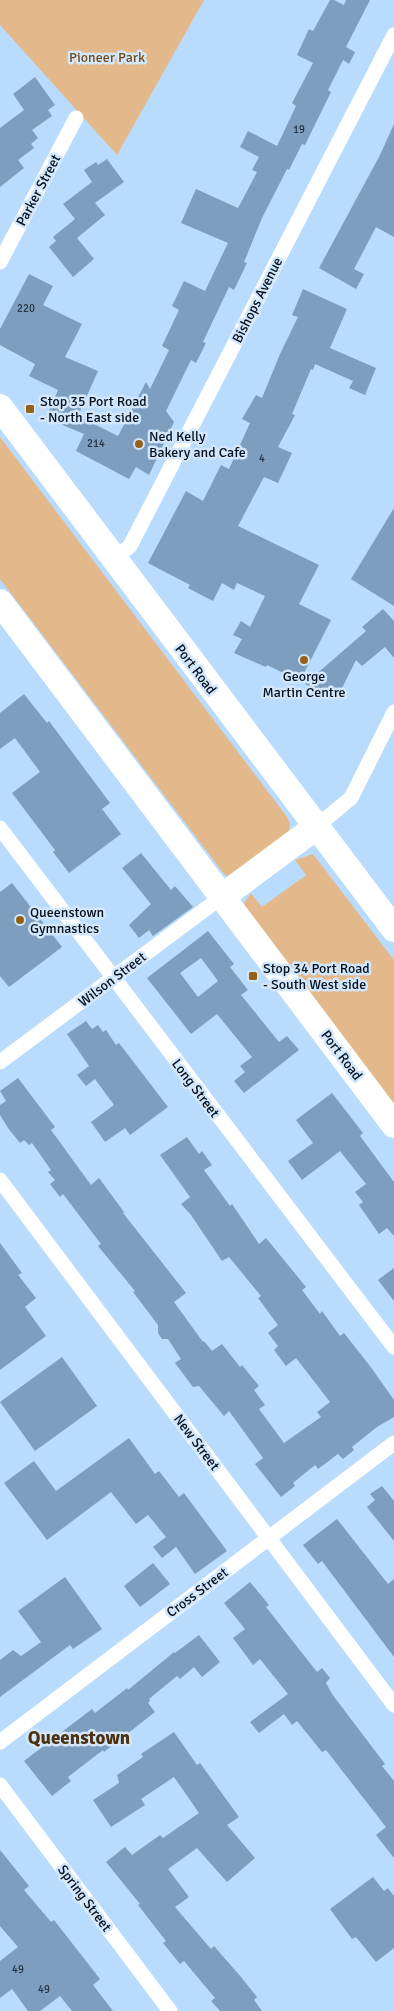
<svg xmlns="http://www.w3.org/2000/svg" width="394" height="2011" viewBox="0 0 394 2011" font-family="Signika,sans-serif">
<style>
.green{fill:#e3b98b}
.building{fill:#7d9ebe;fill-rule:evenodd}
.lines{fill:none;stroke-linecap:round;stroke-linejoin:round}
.street{stroke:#fff;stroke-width:15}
.highway{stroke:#fff;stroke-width:26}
.poi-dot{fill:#966017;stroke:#d2e7fc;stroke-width:2}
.labels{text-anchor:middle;stroke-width:5;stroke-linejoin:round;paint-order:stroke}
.number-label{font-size:11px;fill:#243445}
.park-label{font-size:14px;fill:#744b18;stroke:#d2e7fc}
.street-label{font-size:14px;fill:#06111d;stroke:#d2e7fc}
.poi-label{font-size:14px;fill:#06111d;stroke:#d2e7fc;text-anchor:start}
.district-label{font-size:19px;font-weight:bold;fill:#4d3212;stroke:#d2e7fc}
</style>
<rect width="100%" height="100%" fill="#b9dbfe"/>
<path class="green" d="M0,0H204L117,155L0,25Z
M0,437L287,817L290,824L289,831L230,878L224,874L0,579Z
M313,854L394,960V1107L243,905L251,893L262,907L306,875L295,860Z"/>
<path class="building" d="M330,0H334L344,5L346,0H370L346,47L355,52L349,64L343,60L328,90L331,92L305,145L302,144L289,170L287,169L262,218L244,262L247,263L234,290L229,287L203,342L206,343L196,363L191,360L166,411L174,422L149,475L136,467L129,479L76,451L84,434L46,418L58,390L29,376L35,364L0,345V329L29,274L53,286L43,305L82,324L65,357L98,371L78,416L118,436L146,382L150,389L169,350L162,346L179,310L172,306L184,281L205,291L228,243L181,223L196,189L238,208L257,172L252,170L259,157L240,147L248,131L277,146L296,106L292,103L313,63L297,55L309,29L313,31Z
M35,77L55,105L48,110L52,116L32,130L38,138L31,144L34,148L18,160L24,168L0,187V128L24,110L13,94Z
M394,124V237L376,227L354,269L364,274L356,289L319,268L380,155Z
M107,159L124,182L95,203L105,215L77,238L94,259L73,277L49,247L56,241L53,237L75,219L63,204L92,182L84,170L96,162L98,165Z
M303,289L347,309L330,348L376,368L365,395L349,388L353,381L315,364L313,370L311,369L292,414L295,415L278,447L292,453L278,483L264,477L238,526L319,565L299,604L331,620L300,681L267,665L266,667L234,653L242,639L233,635L241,621L250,627L265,596L237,583L234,590L222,583L213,601L188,588L190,585L148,563L186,491L203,501L221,465L229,469L250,423L242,419L256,395L262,398L280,354L298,317L292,315Z
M394,508V606L351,579Z
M383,609L394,621V658L385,647L362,666L356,660L336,700L305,684L366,631L362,627Z
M24,694L47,723L49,721L110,803L102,809L121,834L69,873L53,852L55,850L12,793L40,772L15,738L0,749V713Z
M141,853L171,890L175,886L193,907L153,936L149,930L139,938L129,925L151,904L122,868Z
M12,883L62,947L9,987L0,976V892Z
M208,931L234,964L230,967L248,990L241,995L279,1042L287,1036L299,1050L244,1093L234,1081L245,1072L240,1066L252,1057L217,1014L191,1034L147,978ZM201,958L218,981L198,997L180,973Z
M86,1021L92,1029L98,1025L103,1032L106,1030L116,1045L119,1043L168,1107L130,1135L125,1128L105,1142L91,1122L114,1105L95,1079L86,1086L77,1075L89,1066L67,1034Z
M18,1078L55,1127L51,1130L91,1185L99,1178L124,1212L123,1213L186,1293L174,1302L203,1342L204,1341L212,1351L222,1344L240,1367L242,1365L259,1386L254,1390L265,1405L259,1409L284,1443L321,1417L317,1412L330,1402L296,1358L286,1366L274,1350L278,1346L268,1333L278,1325L258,1298L261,1296L229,1257L222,1261L191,1215L181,1204L190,1197L160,1155L187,1137L199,1154L202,1151L212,1165L204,1170L230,1206L232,1204L259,1244L266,1238L306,1287L302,1290L320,1314L322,1311L340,1336L344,1333L370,1366L394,1400V1417L377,1427L352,1447L354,1450L343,1459L338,1454L318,1469L315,1465L293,1483L295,1486L281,1497L255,1464L263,1458L229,1411L224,1416L199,1386L193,1387L175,1363L181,1359L168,1339H162L158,1333V1325L133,1292L135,1291L98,1246L101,1244L63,1194L60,1197L50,1184L55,1180L48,1172L51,1170L32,1143L29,1145L24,1140L20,1143L8,1128L0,1115V1105L6,1101L0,1091Z
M332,1093L363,1133L360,1136L394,1182V1236L387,1228L379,1234L359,1205L363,1202L355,1192L366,1184L340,1151L302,1180L288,1161L313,1143L296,1120Z
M0,1243L22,1273L18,1275L36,1298L25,1307L46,1336L0,1370Z
M394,1268V1301L378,1280Z
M62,1357L97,1406L35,1451L0,1402Z
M129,1438L155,1474L159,1471L179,1497L184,1493L227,1551L195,1574L176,1547L162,1558L153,1547L166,1537L148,1515L136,1524L111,1492L47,1540L4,1483L34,1461L56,1491Z
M382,1486L394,1501V1541L367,1507L375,1500L370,1494Z
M337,1519L388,1584L394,1579V1657L322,1561L318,1564L303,1545Z
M153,1563L170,1584L140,1607L124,1586Z
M65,1577L102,1629L73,1649L70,1645L0,1697V1660L13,1650L21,1656L41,1642L18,1611Z
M250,1582L269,1605L266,1607L317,1672L322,1668L330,1678L326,1683L332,1694L385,1764L382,1766L394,1781V1858L376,1835L386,1827L326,1750L322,1752L297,1721L292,1725L284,1714L259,1733L250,1722L288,1694L260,1659L253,1665L233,1638L245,1629L224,1603Z
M199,1635L220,1662L202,1677L194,1667L180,1679L177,1676L149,1699L150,1701L148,1703L155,1712L104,1752L103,1750L68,1777L71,1781L52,1796L24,1761L92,1709L95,1713L127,1688L128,1690L174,1652L175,1653Z
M174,1732L197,1765L200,1763L239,1817L227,1825L255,1858L227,1882L197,1848L168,1869L189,1897L175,1907L211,1949L214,1946L241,1977L257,1997L254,2000L262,2011H220L211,2001L215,1998L184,1961L180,1964L163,1943L166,1941L138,1905L140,1904L106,1862L125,1847L132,1855L160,1835L163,1838L199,1813L174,1777L141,1799L145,1805L111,1827L93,1800L119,1783L117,1775L143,1757L141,1754Z
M0,1850L29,1886L24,1890L51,1922L54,1920L100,1979L93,1985L113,2011H72L60,1996L40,2011H28L12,1989L0,1998V1961L18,1947L0,1926Z
M373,1877L384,1891L388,1888L394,1896V1948L376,1962L356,1937L352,1939L330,1909Z"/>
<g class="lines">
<path class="street" d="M0,262L76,118
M114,559L130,546L394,35
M316,827L351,798L394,712
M0,828L394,1347
M0,1062L223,896
M0,1180L394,1705
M0,1742L394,1443
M0,1785L170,2011"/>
<path class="highway" d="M0,407L394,929
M0,602L394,1125
M223,896L316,827"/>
</g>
<g class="poi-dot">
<rect x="25" y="404" width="10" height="10" rx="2.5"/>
<circle cx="139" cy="444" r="5"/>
<circle cx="304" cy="660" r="5"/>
<circle cx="20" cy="920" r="5"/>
<rect x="248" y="971" width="10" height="10" rx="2.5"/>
</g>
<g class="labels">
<g class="number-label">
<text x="299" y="133">19</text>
<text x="26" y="312">220</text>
<text x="96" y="447">214</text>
<text x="262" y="462">4</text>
<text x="18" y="1973">49</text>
<text x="44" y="1993">49</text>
</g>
<g class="park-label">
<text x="107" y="62">Pioneer Park</text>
</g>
<g class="street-label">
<text transform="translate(38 190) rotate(-62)" y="5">Parker Street</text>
<text transform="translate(257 300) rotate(-63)" y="5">Bishops Avenue</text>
<text transform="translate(196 669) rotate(53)" y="5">Port Road</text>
<text transform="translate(112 979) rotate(-37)" y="5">Wilson Street</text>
<text transform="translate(342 1055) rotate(53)" y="5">Port Road</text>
<text transform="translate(196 1088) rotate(53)" y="5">Long Street</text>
<text transform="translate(197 1442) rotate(53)" y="5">New Street</text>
<text transform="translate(197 1592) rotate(-37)" y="5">Cross Street</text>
<text transform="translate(85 1898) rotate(53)" y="5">Spring Street</text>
</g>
<g class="poi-label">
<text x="40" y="406">Stop 35 Port Road<tspan x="40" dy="16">- North East side</tspan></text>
<text x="149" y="441">Ned Kelly<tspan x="149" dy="16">Bakery and Cafe</tspan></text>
<text x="304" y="681" text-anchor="middle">George<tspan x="304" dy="16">Martin Centre</tspan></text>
<text x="30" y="917">Queenstown<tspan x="30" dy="16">Gymnastics</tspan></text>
<text x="263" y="973">Stop 34 Port Road<tspan x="263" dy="16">- South West side</tspan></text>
</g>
<g class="district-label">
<text x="79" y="1744">Queenstown</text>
</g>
</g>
</svg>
